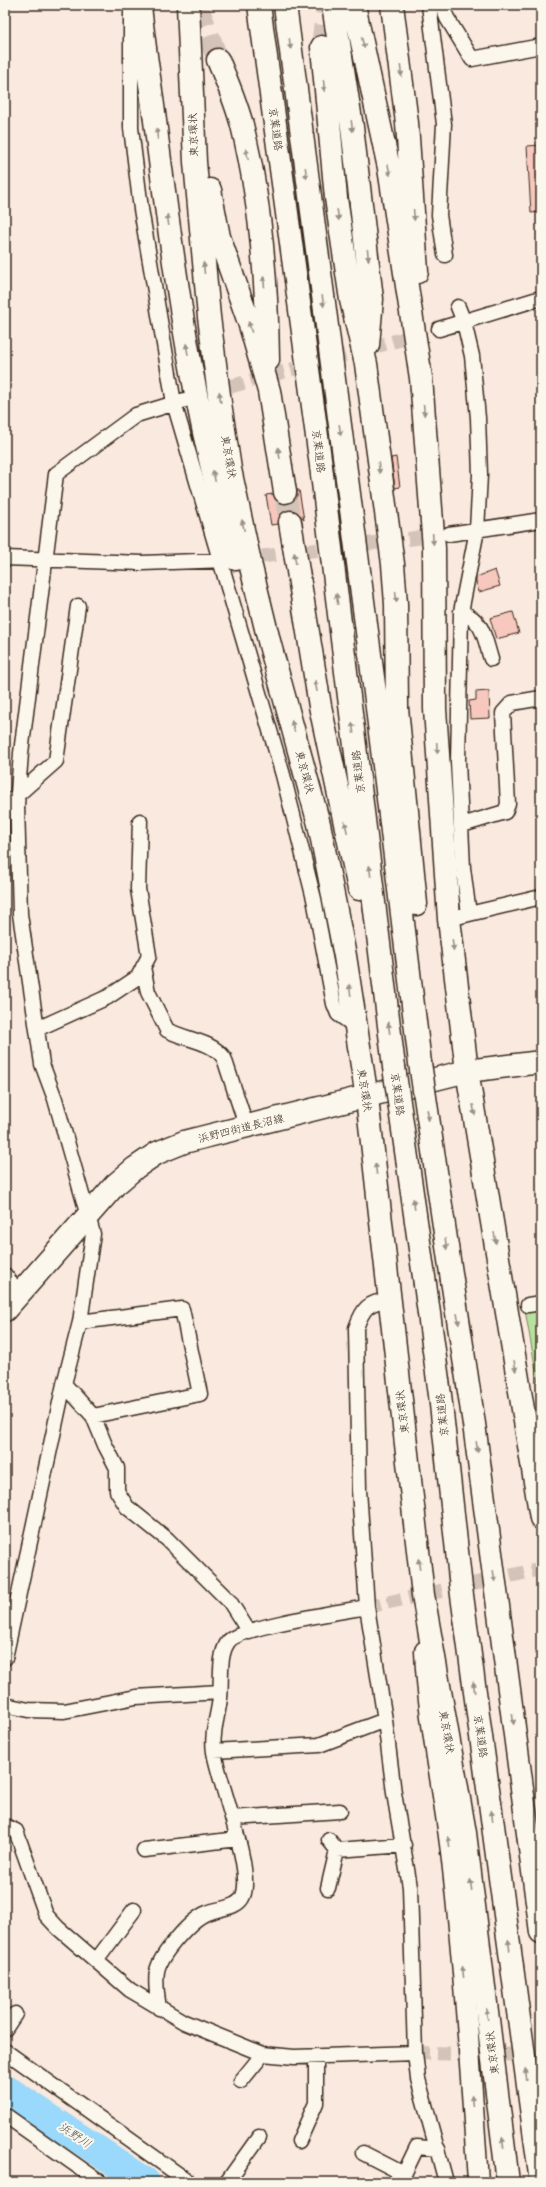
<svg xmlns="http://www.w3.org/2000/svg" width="546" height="2187" viewBox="0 0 546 2187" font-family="'Balsamiq Sans','Klee One',sans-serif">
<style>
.green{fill:#b8e19d;stroke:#7a865e}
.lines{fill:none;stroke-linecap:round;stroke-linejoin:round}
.river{stroke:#9ad9fb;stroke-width:30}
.building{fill:#f7c8bd;stroke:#3b2a1e}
.street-tunnel{stroke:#d4c3b8;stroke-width:14;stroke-dasharray:14 7;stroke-linecap:butt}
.highway-tunnel{stroke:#d4c3b8;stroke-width:22;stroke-dasharray:22 11;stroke-linecap:butt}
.street-casing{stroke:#3b2a1e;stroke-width:17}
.secondary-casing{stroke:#3b2a1e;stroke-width:23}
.primary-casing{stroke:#3b2a1e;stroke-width:25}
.highway-casing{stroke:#3b2a1e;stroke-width:25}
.street{stroke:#fbf7ec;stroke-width:14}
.secondary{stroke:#fbf7ec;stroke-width:20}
.primary{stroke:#fbf7ec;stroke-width:22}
.highway{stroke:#fbf7ec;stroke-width:22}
.highway-bridge-casing{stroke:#3b2a1e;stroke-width:25;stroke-linecap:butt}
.highway-bridge{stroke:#fbf7ec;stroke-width:22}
.oneway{fill:#9b9085}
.labels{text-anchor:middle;stroke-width:4;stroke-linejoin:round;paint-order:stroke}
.street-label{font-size:11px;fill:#3b2a1e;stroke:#fbf7ec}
.water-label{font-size:12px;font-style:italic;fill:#535655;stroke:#fbf7ec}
</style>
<rect width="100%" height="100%" fill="#fae9de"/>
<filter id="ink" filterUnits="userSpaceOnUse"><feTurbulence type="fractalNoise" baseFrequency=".025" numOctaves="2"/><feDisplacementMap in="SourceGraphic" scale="8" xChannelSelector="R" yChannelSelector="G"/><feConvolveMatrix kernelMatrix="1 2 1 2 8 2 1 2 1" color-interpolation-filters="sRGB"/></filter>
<g filter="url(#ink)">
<path class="green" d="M541,1309V1399L525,1310Z"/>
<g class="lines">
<path class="river" d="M5,2089L145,2182"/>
</g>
<path class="building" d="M541,145V212L531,213L527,146Z
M396,457L400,487L395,488L391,458Z
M297,490H299L304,520L295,510H288L282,513L278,524L271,525L266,495L273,494L276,500L287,504L293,501L297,496Z
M495,570L500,586L479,592L476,582V577Z
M513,612L519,633L496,639L490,618Z
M489,691L490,718L470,719L469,701L476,700V692Z"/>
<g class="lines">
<path class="street-tunnel" d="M210,392L439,329
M241,559L441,535
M367,1607L541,1569
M415,2053L541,2055"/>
<path class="highway-tunnel" d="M197,5L218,60
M322,47L327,5
M285,492L290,522"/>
<defs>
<path id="street" d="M429,5L444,124L439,215L445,255
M442,5L447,18L472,59L541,46
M131,8V128L141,209L174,403L283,775L314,899L334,1004L338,1014L355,1026
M439,329L541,298
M449,534L541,520
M5,558L142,563L228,560
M461,612C484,621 484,637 491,659
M5,806L56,761L78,606
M462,825L505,812L508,804L503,713L512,703L541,698
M469,914L541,897
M449,919L469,914L463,868L458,762L461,612L477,530L480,475L478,418L472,356L464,322L458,307
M143,967L148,992L167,1030C186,1040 212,1041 224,1058L246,1125
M37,1029L108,997L138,977L149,956L138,889L140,821
M5,1275L20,1295
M389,1300C368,1302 363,1308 356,1328L359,1490L367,1607L385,1720L394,1793L410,1887L415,2053L418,2079L446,2182
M528,1305L541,1303
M64,1384L93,1416L200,1394L182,1309L80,1322
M93,1416L105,1445L117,1468V1491L127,1507L167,1539L230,1602L249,1632
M5,1658L64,1384L80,1322L93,1234L55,1099L42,1064L20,914L17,805L21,753L56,474L136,415L185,400
M5,1705L29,1710L64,1711L136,1697L220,1692
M214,1751L319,1745L385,1720
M232,1818L340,1811
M5,1826L16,1831L46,1915L58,1928L130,1990L184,2022L263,2054L294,2057L415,2053
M329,1840L337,1850L404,1845
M144,1850L238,1839
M328,1888L337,1850
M96,1961L134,1910
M159,2008C157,1996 155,1983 157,1971C160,1955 191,1919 207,1913C218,1908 238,1909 243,1896C254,1870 219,1783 214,1752C211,1734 218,1716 220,1698C222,1681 218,1656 228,1642C238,1627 345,1611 367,1607
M5,2029L15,2014
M5,2051L189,2182
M241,2081L263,2054
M5,2115L100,2182
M299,2141L316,2103V2056
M363,2153L404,2174L417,2147L438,2149
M227,2182L259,2137"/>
<path id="secondary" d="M425,1651C428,1721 444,1790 452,1860C464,1967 471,2075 478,2182"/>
<path id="primary" d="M5,1310L115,1185L135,1168L157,1153L184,1142L467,1071L541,1062"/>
<path id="highway" d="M140,5C144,49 152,93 157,137C175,280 195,421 236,559
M188,5L195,162L209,317L220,403L230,469L251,567L270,645L319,824L345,956L367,1098L423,1595L465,1833L508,2182
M259,5L321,466L394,1067
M285,5L377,708L420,1063
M333,5L352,127L372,299L368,345
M354,5L389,168L421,378L434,548L435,709L449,919L467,1071L541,1518
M392,5L407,123L417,272
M322,47L336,198L351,300L366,364L393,564L396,604L397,708L416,904
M218,60C227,81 236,103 242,125C261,201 267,282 268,360
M210,190L219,237L250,325L269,391L285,492
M290,522L320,706L359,889
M452,1280L474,1424L541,1932
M425,1284L440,1395L461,1588L541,2182"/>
</defs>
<use href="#street" class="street-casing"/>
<use href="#secondary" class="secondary-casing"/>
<use href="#primary" class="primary-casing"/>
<use href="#highway" class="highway-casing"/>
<use href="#street" class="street"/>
<use href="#secondary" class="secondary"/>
<use href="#primary" class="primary"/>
<use href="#highway" class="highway"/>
<defs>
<path id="highway-bridge" d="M420,1063L452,1280
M394,1067L425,1284"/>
</defs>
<use href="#highway-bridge" class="highway-bridge-casing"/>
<use href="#highway-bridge" class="highway-bridge"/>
</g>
<defs><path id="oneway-solid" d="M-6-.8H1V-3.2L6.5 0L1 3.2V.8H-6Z"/></defs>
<g class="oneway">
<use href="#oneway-solid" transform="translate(363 43) rotate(76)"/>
<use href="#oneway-solid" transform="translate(290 44) rotate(83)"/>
<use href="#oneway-solid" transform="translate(401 71) rotate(83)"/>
<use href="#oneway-solid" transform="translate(324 86) rotate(85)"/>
<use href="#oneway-solid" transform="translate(352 126) rotate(82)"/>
<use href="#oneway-solid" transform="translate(157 134) rotate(-97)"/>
<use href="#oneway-solid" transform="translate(247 154) rotate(-102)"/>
<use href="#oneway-solid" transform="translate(389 170) rotate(80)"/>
<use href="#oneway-solid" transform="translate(306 173) rotate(83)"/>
<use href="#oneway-solid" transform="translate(338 215) rotate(81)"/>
<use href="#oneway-solid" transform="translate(414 215) rotate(86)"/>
<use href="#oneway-solid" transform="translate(168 220) rotate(-98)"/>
<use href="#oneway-solid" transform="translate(368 255) rotate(84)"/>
<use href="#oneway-solid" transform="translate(204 268) rotate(-95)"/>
<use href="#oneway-solid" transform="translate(264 282) rotate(-95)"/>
<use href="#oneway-solid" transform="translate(323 301) rotate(82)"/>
<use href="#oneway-solid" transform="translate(250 327) rotate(-107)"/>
<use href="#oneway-solid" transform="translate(187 349) rotate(-100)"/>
<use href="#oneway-solid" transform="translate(220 397) rotate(-98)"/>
<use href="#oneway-solid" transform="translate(424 410) rotate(86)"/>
<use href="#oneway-solid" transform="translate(340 430) rotate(82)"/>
<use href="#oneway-solid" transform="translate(279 453) rotate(-99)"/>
<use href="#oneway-solid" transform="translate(379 468) rotate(83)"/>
<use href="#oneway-solid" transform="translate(214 476) rotate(-103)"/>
<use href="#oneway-solid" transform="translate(243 525) rotate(-102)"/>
<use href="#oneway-solid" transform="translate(433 539) rotate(86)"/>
<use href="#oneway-solid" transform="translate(295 558) rotate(-98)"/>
<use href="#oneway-solid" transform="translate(396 597) rotate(85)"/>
<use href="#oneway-solid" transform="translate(337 599) rotate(-97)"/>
<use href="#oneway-solid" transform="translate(316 686) rotate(-100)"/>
<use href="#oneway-solid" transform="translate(293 726) rotate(-106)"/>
<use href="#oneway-solid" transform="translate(353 728) rotate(-97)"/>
<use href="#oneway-solid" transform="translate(437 748) rotate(87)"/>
<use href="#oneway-solid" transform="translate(346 827) rotate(-102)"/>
<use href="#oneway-solid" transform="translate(370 871) rotate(-97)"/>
<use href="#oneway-solid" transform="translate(453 945) rotate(83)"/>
<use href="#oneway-solid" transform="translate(350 990) rotate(-98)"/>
<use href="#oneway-solid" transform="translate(389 1028) rotate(-97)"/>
<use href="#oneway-solid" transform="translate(474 1110) rotate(80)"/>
<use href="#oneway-solid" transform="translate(428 1115) rotate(82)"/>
<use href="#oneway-solid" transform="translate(376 1169) rotate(-97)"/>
<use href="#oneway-solid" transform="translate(414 1204) rotate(-98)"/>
<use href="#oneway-solid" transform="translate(495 1238) rotate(81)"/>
<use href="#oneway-solid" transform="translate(446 1244) rotate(82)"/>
<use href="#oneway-solid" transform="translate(458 1319) rotate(81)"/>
<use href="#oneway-solid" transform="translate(515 1366) rotate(80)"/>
<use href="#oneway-solid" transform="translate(477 1447) rotate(82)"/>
<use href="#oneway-solid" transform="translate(419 1564) rotate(-97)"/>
<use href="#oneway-solid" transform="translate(494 1576) rotate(82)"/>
<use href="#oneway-solid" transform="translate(474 1687) rotate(-98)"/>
<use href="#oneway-solid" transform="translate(513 1719) rotate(82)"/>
<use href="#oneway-solid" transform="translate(492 1816) rotate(-98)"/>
<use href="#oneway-solid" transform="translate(449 1842) rotate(-98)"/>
<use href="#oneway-solid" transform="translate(471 1885) rotate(-97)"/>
<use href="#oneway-solid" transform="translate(509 1945) rotate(-98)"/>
<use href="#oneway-solid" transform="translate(463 1972) rotate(-96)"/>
<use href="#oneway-solid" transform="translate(487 2014) rotate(-97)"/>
<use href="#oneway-solid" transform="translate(526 2074) rotate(-98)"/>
<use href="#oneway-solid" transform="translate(472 2101) rotate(-94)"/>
<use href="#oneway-solid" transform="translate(503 2143) rotate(-97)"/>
</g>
</g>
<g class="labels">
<g class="street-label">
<text transform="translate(276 129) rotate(82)" y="4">京葉道路</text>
<text transform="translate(193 135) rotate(-92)" y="4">東京環状</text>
<text transform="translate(319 451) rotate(83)" y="4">京葉道路</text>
<text transform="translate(229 457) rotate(80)" y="4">東京環状</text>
<text transform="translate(305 772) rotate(75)" y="4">東京環状</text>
<text transform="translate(358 772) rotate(-97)" y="4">京葉道路</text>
<text transform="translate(365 1090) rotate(81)" y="4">東京環状</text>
<text transform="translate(398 1094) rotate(82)" y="4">京葉道路</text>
<text transform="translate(241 1128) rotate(-14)" y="4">浜野四街道長沼線</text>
<text transform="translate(402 1412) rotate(-97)" y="4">東京環状</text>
<text transform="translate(442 1415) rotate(-96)" y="4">京葉道路</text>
<text transform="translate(447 1732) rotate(80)" y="4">東京環状</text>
<text transform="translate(481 1736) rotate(82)" y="4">京葉道路</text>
<text transform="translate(492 2053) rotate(-97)" y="4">東京環状</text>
</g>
<g class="water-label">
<text transform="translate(75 2135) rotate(34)" y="4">浜野川</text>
</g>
</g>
<rect width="546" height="2187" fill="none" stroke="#fbf7ec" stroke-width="20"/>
<rect x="10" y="10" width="526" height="2167" fill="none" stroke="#3b2a1e" stroke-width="1.5" filter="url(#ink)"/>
</svg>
